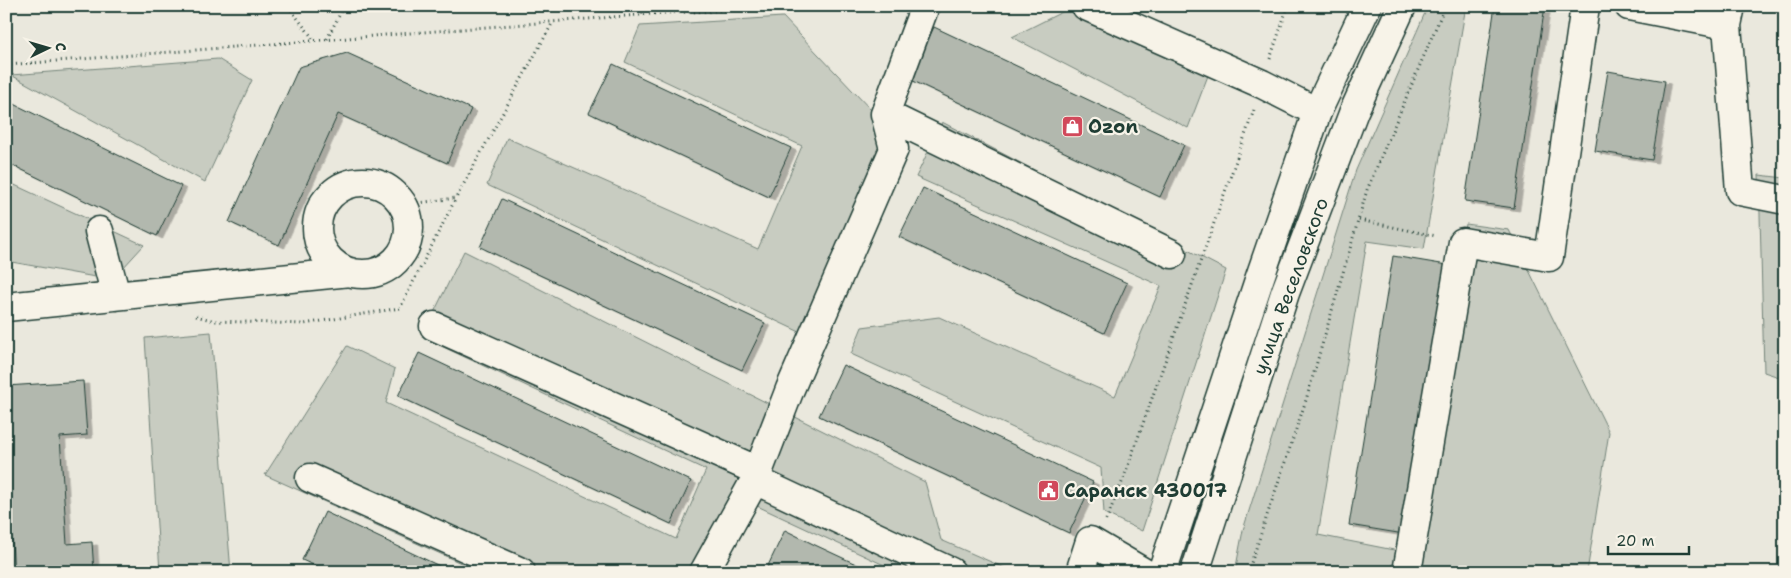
<svg xmlns="http://www.w3.org/2000/svg" width="1791" height="578" viewBox="0 0 1791 578" font-family="'Shantell Sans',sans-serif">
<style>
.green{fill:#c8ccc1;stroke:#74847a}
.building{fill:#b2b8ae;stroke:#1f3d34;filter:url(#shadow)}
.lines{fill:none;stroke-linecap:round;stroke-linejoin:round}
.minor-casing{stroke:#1f3d34;stroke-width:31}
.major-casing{stroke:#1f3d34;stroke-width:31}
.path{stroke:#1f3d34;stroke-width:3;stroke-dasharray:1 4;stroke-linecap:butt}
.minor{stroke:#f7f3e8;stroke-width:28}
.major{stroke:#f7f3e8;stroke-width:28}
.labels{text-anchor:middle;stroke-width:4.5;stroke-linejoin:round;paint-order:stroke}
.poi-label{font-size:19px;font-weight:bold;fill:#1f3d34;stroke:#f7f3e8;text-anchor:start}
.street-label{font-size:19px;fill:#1f3d34;stroke:#f7f3e8}
</style>
<defs>
<filter id="shadow"><feDropShadow dx="5.5" dy="3" stdDeviation="0" flood-color="#0004"/></filter>
</defs>
<rect width="100%" height="100%" fill="#eae8dd"/>
<filter id="ink" filterUnits="userSpaceOnUse"><feTurbulence type="fractalNoise" baseFrequency=".02" numOctaves="2"/><feDisplacementMap in="SourceGraphic" scale="10" xChannelSelector="R" yChannelSelector="G"/><feConvolveMatrix kernelMatrix="1 2 1 2 8 2 1 2 1" color-interpolation-filters="sRGB"/></filter>
<g filter="url(#ink)">
<path class="green" d="M1428,6H1466L1424,249L1367,241L1318,535L1414,554L1466,224L1509,230L1609,432L1587,572H1235L1243,530L1356,170Z
M1068,9L1209,73L1188,128L1012,37Z
M783,17L889,129L802,333L487,185L507,138L758,249L802,146L625,62L640,26Z
M218,59L252,80L205,182L11,75Z
M942,122L1226,270L1142,531L1104,513L1101,468L851,354L862,327L939,317L1115,396L1161,286L916,177Z
M1759,175L1785,178V379L1764,372Z
M6,181L144,245L112,280L6,261Z
M464,251L925,482L941,540L1014,572H899L755,505L718,572H481L265,475L347,346L395,369L386,403L676,539L706,470L422,337Z
M211,332L231,572H160L145,338Z"/>
<path class="building" d="M1495,6H1545L1514,208L1465,201Z
M934,27L1184,145L1160,197L909,79Z
M347,53L471,109L447,163L338,114L279,245L229,222L299,67Z
M613,64L791,148L769,197L589,113Z
M1608,71L1665,81L1652,160L1595,151Z
M6,100L181,186L157,236L6,162Z
M923,188L1127,283L1104,333L899,237Z
M502,199L765,323L742,370L480,247Z
M1393,256L1447,265L1404,534L1349,525Z
M419,353L691,481L671,524L398,396Z
M843,365L1093,482L1069,533L819,416Z
M83,381L87,435L60,437L67,544L92,542L94,572H14L6,451V386Z
M325,512L357,527L452,572H329L302,560Z
M785,530L815,545L873,572H765Z"/>
<g class="lines">
<defs>
<path id="minor" d="M925,6L885,114L894,149L790,389L755,480L951,572
M1086,6L1262,84L1317,112
M1629,6L1727,25L1731,6
M1727,25L1740,191L1785,200
M885,114L1172,254
M317 228a46 46 0 1 1 92 0a46 46 0 1 1-92 0Z
M99,231L116,296
M6,307L350,272
M434,326L758,471
M310,478L521,572
M704,572L755,480
M1080,572L1090,541L1143,572
M1407,572L1463,242L1549,257L1585,6"/>
<path id="major" d="M1162,572L1260,277L1317,112L1367,6
M1195,572L1285,293L1354,111L1402,6"/>
</defs>
<use href="#minor" class="minor-casing"/>
<use href="#major" class="major-casing"/>
<path class="path" d="M288,6L315,41
M635,6L642,14
M6,11L8,6
M327,39L344,6
M1270,59L1288,6
M6,65L664,13L825,6
M403,205L456,198L553,22
M1359,220L1436,236
M196,316L215,321L304,324L400,308L456,198
M1106,520L1123,480L1254,110
M1248,572L1306,400L1367,190L1445,6"/>
<use href="#minor" class="minor"/>
<use href="#major" class="major"/>
</g>
</g>
<defs>
<symbol id="shop-square" viewBox="-11 -11 22 22"><rect x="-9" y="-9" width="18" height="18" rx="4" fill="#d1495b" stroke="#f7f3e8"/><path d="M-5-2.5h2.3a2.7 3.5 0 0 1 5.4 0H5L5.5 6h-11ZM-1.5-2.5h3a1.5 2.3 0 0 0-3 0Z" fill="#fff"/></symbol>
<symbol id="civic-square" viewBox="-11 -11 22 22"><rect x="-9" y="-9" width="18" height="18" rx="4" fill="#d1495b" stroke="#f7f3e8"/><path d="M-.6-6.5H3V-4.5H.6V-3L4-1V1h2V6H-6V1h2V-1L-.6-3ZM-1.2 2.5V6h2.4V2.5Z" fill="#fff"/></symbol>
</defs>
<g fill-rule="evenodd">
<use href="#shop-square" x="1060" y="114" width="25" height="25"/>
<use href="#civic-square" x="1036" y="478" width="25" height="25"/>
</g>
<g class="labels">
<g class="poi-label">
<text x="1088" y="133">Ozon</text>
<text x="1064" y="497">Саранск 430017</text>
</g>
<g class="street-label">
<text transform="translate(1290 286) rotate(-70)" y="7">улица Веселовского</text>
</g>
</g>
<rect width="1791" height="578" fill="none" stroke="#f7f3e8" stroke-width="25"/>
<rect x="12" y="12" width="1766" height="553" fill="none" stroke="#1f3d34" stroke-width="2" filter="url(#ink)"/>
<g transform="translate(48 48) rotate(85)" stroke="#f7f3e8" stroke-width="4" paint-order="stroke">
<path d="M0-4L9 19L0 12L-9 19Z" fill="#1f3d34"/>
<text y="-8" font-size="14" font-weight="bold" text-anchor="middle" fill="#1f3d34">С</text>
</g>
<path d="M1608 546v8h81v-8" fill="none" stroke="#1f3d34" stroke-width="2.5"/>
<text x="1616" y="546" font-size="15" fill="#1f3d34" stroke="#f7f3e8" stroke-width="4" paint-order="stroke">20 m</text>
</svg>
